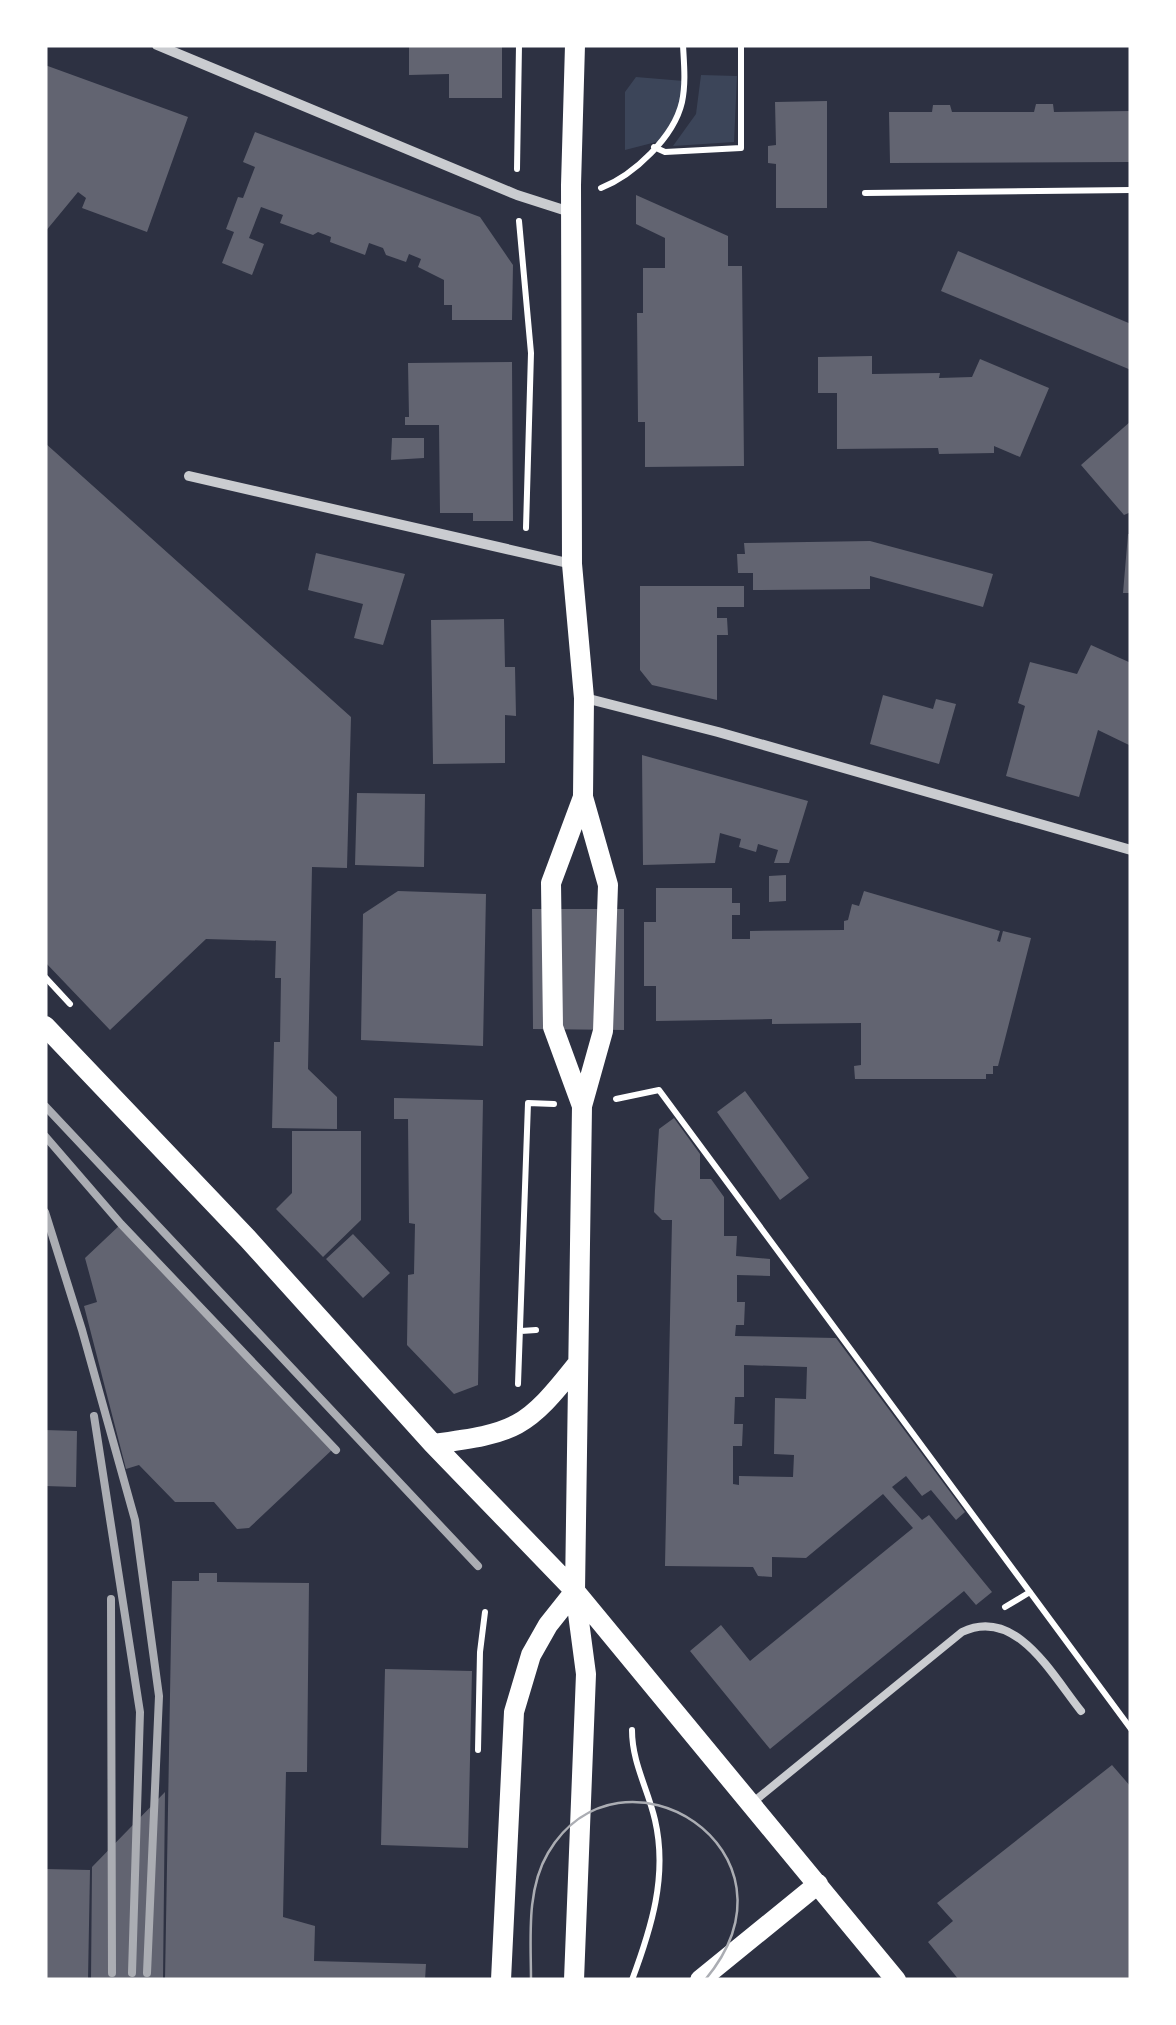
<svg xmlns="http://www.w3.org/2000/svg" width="1176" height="2025" viewBox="0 0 1176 2025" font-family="'Source Serif 4',serif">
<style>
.green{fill:#3c4559}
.building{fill:#626471;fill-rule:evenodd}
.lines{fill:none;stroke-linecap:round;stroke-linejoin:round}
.path{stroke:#fff;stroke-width:6}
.service{stroke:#caccd0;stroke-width:8}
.minor{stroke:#caccd0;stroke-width:10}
.secondary{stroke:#fff;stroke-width:20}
.tram{stroke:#abadb3;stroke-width:2.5}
.rail{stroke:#abadb3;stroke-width:8}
</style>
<rect width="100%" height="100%" fill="#2d3142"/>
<path class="green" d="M701,75L737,76L734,142L673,146L696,114Z
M636,77L684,81L682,103L660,141L625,150V92Z"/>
<path class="building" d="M409,45H502V98H449V74L409,75Z
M45,65L188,117L147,232L82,208L86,198L78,192L45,232Z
M827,101V208H776V164L768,163V146L776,145L775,102Z
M1036,104H1053L1054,112L1131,111V162L890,163L889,112H932L933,105H950L952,112H1034Z
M255,132L480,217L513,265L512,320H452V305H444V280L418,267L421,259L409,254L406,262L386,255L383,248L369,243L365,255L330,242L331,237L318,232L313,235L280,223L283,215L261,207L249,238L264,244L252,275L222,263L234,232L226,229L238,197L243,198L255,167L243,162Z
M636,195L728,236V266H742L744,466L645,467V422H638L637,313H643V268H665V238L636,224Z
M958,251L1131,324V370L941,291Z
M872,356V374L940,373L939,378L972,377L980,359L1049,388L1020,457L994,446V453L939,454L938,448L837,449V393H818V357Z
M512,362L513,521H473V513H440L439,425H405V417H409L408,363Z
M1131,421V512L1124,515L1081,465Z
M392,438H424V458L391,460Z
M45,443L351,717L347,868L312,867L308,1069L337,1097V1129L272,1128L274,1042H280L281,978H275L276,941L206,939L110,1030L45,962Z
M1128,534H1131V593H1123Z
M870,541L993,574L983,607L870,576V589L753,590V573H738L737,554H745L744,543Z
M316,553L405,574L383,645L354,638L363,604L308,590Z
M640,586H744V607H717V618H727L728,635H717V700L652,685L640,670Z
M504,619L505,667H515L516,716L505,715V763L433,764L431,620Z
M1091,645L1131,663L1129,745L1098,730L1079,797L1006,776L1025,706L1018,703L1030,662L1077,674Z
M883,695L933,709L936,699L956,704L939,764L870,744Z
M642,755L808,801L789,863H774L778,850L758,844L756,852L739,847L741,839L720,833L715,863L643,865Z
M357,793L425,794L424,867L355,865Z
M786,875V901L769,902V876Z
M656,888H732V903H740V915H732V939H750V931L844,930V921L848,920L852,904L859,906L864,891L1000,931L997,941L1000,942L1003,931L1031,938L998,1066H993V1074H986V1079H855L854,1066L861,1065V1023L772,1024V1019L656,1021V986H644V922H656Z
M398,891L486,894L483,1046L361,1040L363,914Z
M532,909H624V1030L533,1029Z
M745,1091L809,1178L780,1200L717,1112Z
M394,1098L483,1100L478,1385L454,1394L407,1345L408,1275L414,1274L415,1224L409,1223L408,1119H394Z
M674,1118L700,1154V1179H711L724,1197V1236H737L736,1256L770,1259V1276L737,1275V1302H745L744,1325H736L735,1336L836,1338L965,1512L956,1520L931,1490L922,1496L906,1476L892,1487L922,1520L929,1515L992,1592L976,1605L964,1591L770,1749L690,1651L721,1625L750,1661L913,1528L883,1494L806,1558L772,1557V1577L758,1576L753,1567L665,1566L672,1220H662L654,1212L655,1190L659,1129ZM744,1365L807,1367L806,1399L775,1398L774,1454L794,1455L793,1477L739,1476V1485L733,1484V1446H742L743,1424H734L735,1397H744Z
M292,1131H361V1220L323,1257L276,1209L292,1193Z
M121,1224L334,1448L249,1528L237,1529L214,1502H175L139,1465L126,1469L84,1306L97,1302L85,1258Z
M353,1234L390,1273L363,1298L326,1259Z
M45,1430L77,1431L76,1487L45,1486Z
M199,1573H217V1582L309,1583L307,1772H286L283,1917L315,1926L314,1961L426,1964L425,1980H165L172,1581H199Z
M385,1669L472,1671L468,1848L381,1845Z
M1112,1765L1131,1787V1980H959L928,1942L953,1921L937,1903Z
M165,1792L163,1980H91L92,1867Z
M45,1869L90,1870L88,1980H45Z"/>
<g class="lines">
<path class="path" d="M654,147L665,152L741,148V45
M517,169L519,45
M601,188C634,175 674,137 682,102C686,83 684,64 683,45
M865,193L1131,190
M519,221L531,353L526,528
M45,977L70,1004
M616,1099L659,1090L1131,1729
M521,1331L536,1330
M518,1384L528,1103L554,1104
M1005,1607L1030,1592
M632,1730C632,1763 648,1789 655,1820C668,1876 651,1929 632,1980
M478,1750L480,1652L485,1612"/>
<path class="service" d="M752,1803L962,1632C1016,1606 1052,1675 1081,1711"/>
<path class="minor" d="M157,45L517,195L570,212
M189,476L572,564
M585,698L718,732L1131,850"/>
<path class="secondary" d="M45,1026L248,1239L433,1444L575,1591L896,1980
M582,1106L553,1027L551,883L583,797
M433,1444C516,1433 526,1429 578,1363
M501,1980L514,1712L531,1655L548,1625L575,1591
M574,1980L586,1674L575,1591L582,1106L603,1031L608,885L583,797L584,698L572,564L571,185L575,45
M700,1980L818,1884"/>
<path class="tram" d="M531,1980C531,1939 526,1890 548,1853C620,1731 814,1850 705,1980"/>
<path class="rail" d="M45,1106L478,1566
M45,1136L121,1224L336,1450
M45,1212L82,1330L135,1520L159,1696L147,1973
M94,1416L140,1712L132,1973
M111,1599L112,1973"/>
</g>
<rect width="1176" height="2025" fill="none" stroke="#ffffff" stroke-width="95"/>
</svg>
